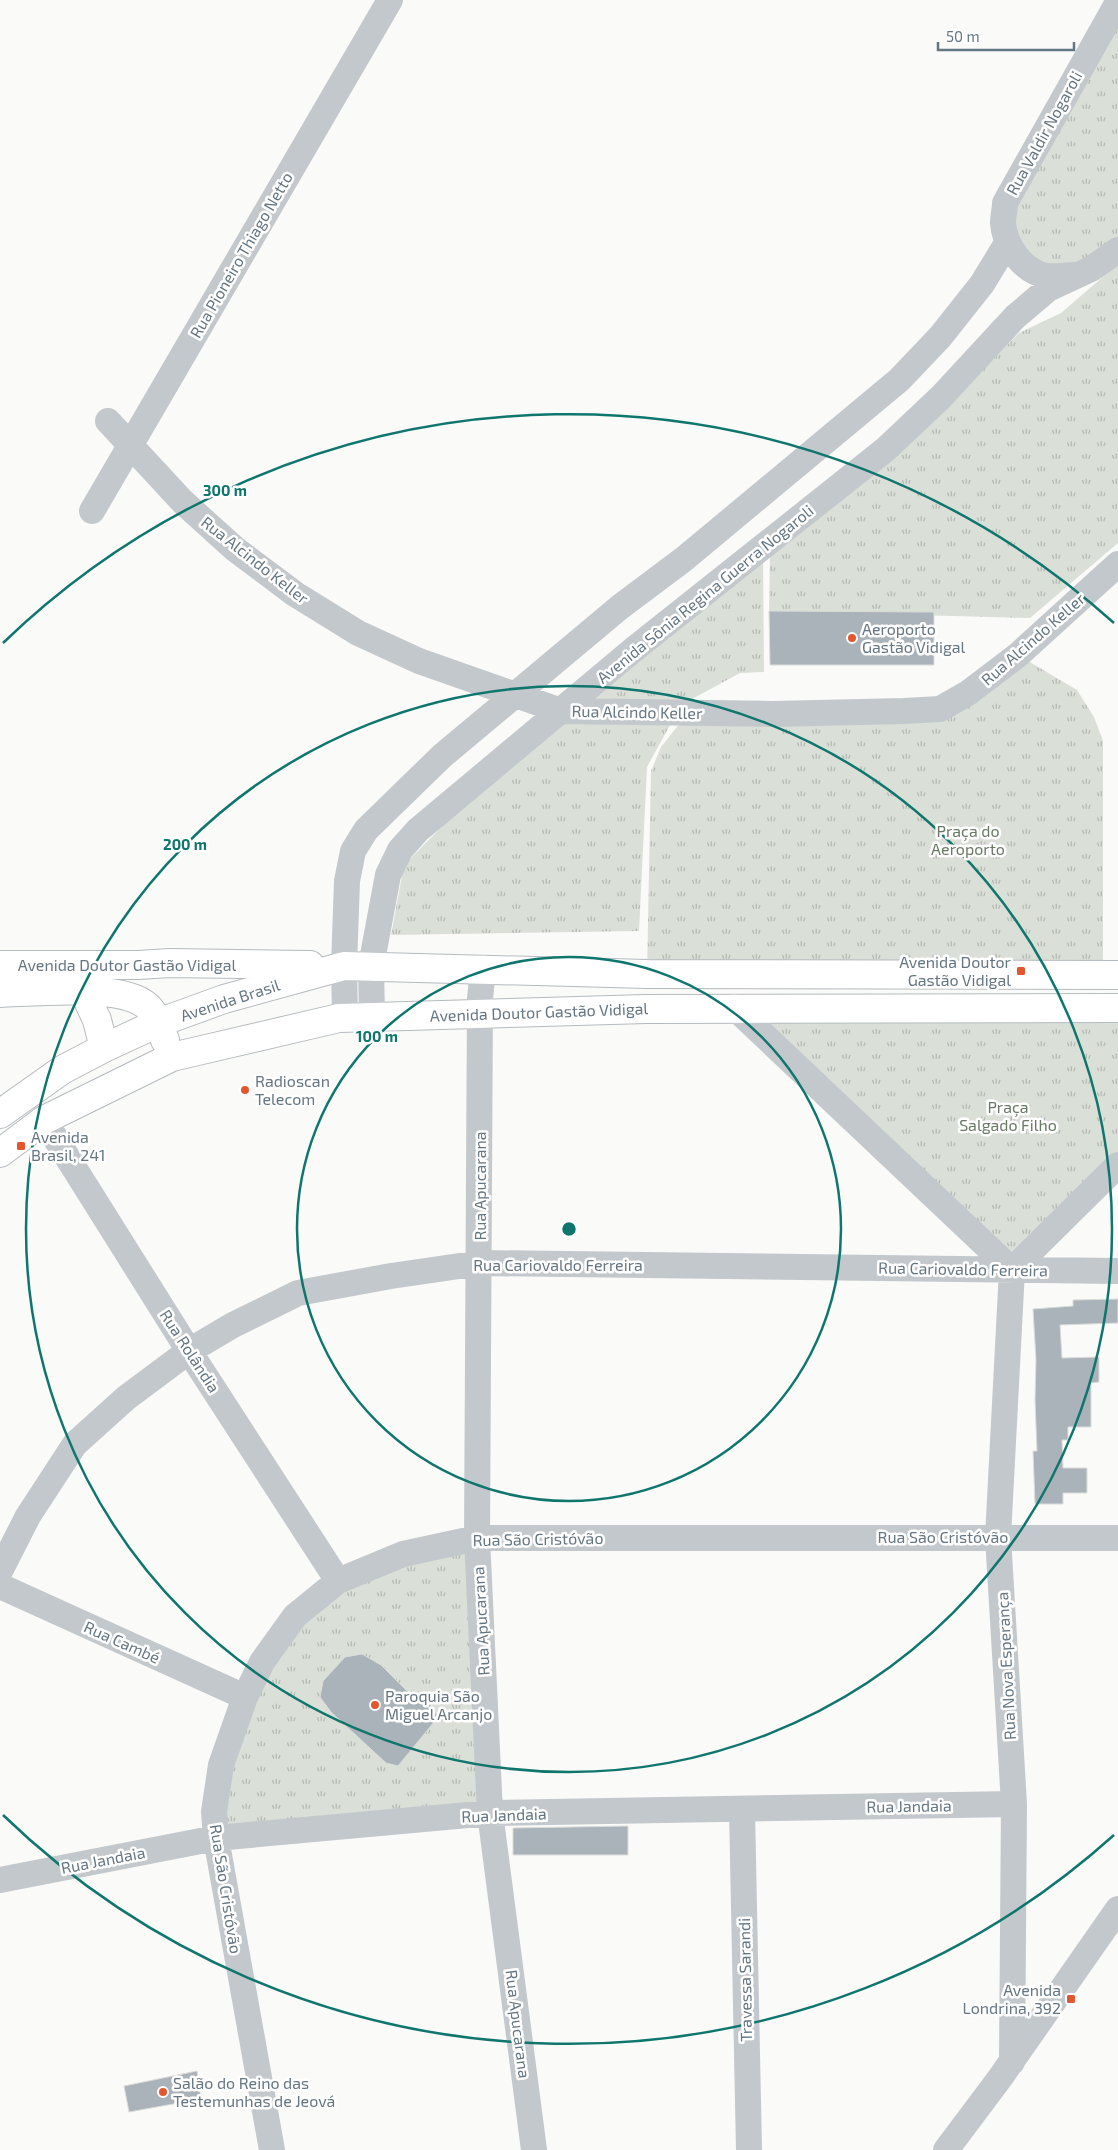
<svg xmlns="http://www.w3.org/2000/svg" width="1118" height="2150" viewBox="0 0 1118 2150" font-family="'Exo 2',sans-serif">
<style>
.park{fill:url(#park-tufts)}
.building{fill:#aab3b9;stroke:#dcdcda}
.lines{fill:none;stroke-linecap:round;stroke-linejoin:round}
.major-casing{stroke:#b5babe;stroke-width:30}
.minor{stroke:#c3c8cc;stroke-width:26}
.major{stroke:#fff;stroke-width:28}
.ring{fill:none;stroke:#0f766e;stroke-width:2.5}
.poi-dot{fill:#e4572e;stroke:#fff;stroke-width:2}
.labels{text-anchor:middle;stroke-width:5;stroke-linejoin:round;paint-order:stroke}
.street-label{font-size:16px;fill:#657683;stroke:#fff}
.poi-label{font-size:16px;fill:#657683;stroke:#fff;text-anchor:start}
.park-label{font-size:16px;fill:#687a64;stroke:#fff}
.centre{fill:#0f766e;stroke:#fff;stroke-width:2.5}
.ring-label{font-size:15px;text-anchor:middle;font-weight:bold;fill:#0f766e;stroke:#fff;stroke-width:5;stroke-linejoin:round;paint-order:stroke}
</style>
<defs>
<pattern id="park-tufts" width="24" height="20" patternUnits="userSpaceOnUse" patternTransform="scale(1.25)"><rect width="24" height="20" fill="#dadfd7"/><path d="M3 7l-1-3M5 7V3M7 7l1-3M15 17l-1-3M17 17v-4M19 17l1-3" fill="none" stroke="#b4b9b4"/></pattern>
</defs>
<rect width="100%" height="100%" fill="#fafaf8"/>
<path class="park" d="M1118,14V245L1075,271L1021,255L1010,204Z
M1118,264V543L1030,618L769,611L770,557L886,465L1019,333L1061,313Z
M763,560L764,672L740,673L681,705L647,767L639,931L391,935L404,865L471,797Z
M1018,655L1077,690L1094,717L1103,741V975L647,974L651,771L661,747L688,713L940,709Z
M734,1007H1118V1165L1012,1270Z
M475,1538L490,1813L216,1838L245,1697L338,1581Z"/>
<path class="building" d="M769,611L934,612V665H770Z
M1118,1299V1323L1060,1325L1062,1358L1099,1357V1382L1091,1383V1427H1068V1440H1062L1063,1468H1087V1493H1063V1504H1035L1033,1451H1037L1035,1400L1036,1360L1033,1309L1073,1306V1300Z
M362,1654L381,1665L406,1690L439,1716L398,1766L386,1763L331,1712L320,1697L323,1681L345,1657Z
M628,1826V1855H513V1828Z
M197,2071L201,2099L129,2112L124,2086Z"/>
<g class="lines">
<defs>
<path id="major" d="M0,965H138L170,963L310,965
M84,992L97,1020L104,1048
M0,993C34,992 122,983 147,1006C156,1014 160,1028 165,1040
M0,1114L62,1070L104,1048L158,1023L224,999L344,966L647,974L1118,975
M0,1153L44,1120L172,1057L339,1018L646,1009L1118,1008"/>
</defs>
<use href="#major" class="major-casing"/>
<path class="minor" d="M1075,275C1066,275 1056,277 1047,276C1023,272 1005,246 1003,223C1003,216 1005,209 1005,203L1118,2
M108,421L183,502L235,549L295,594L358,633L419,661L561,711L773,714L904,711L940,709L968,693L1018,655L1118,564
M92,511L390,0
M483,968L480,999L477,1538L490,1813L534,2150
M734,1007L1012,1270
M372,1016L371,966L388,875L400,850L418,830L633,650L886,449L941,397L1015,317L1048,289L1091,269L1118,250
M345,1018L344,966L347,881L353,851L366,830L442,756L620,607L684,559L899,380L940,337L982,284L1007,243
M44,1120L189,1351L338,1581
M1012,1270L1118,1165
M0,1571L28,1516L75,1444L126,1398L189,1351L233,1325L298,1293L391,1276L480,1263L1118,1271
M0,1586L245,1697
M742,1810L749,2150
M0,1880L216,1838L490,1813L1014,1804
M1012,2062L1014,1804L998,1537L1012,1270
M272,2150L216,1838L214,1812L221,1765L245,1697L262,1662L295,1616L338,1581L403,1554L477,1538H1118
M946,2150L1000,2078L1118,1909"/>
<use href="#major" class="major"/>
</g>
<g class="ring">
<circle cx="569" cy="1229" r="272"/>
<circle cx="569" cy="1229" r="543"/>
<path d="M1114 1835A815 815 0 0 1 3 1815M3 643A815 815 0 0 1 1114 623"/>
</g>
<g class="poi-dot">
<circle cx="852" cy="638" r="5"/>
<rect x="1016" y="966" width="10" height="10" rx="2.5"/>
<circle cx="245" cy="1090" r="5"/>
<rect x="16" y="1141" width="10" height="10" rx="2.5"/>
<circle cx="375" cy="1705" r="5"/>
<rect x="1066" y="1994" width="10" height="10" rx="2.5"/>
<circle cx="163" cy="2092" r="5"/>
</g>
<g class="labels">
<g class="street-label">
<text transform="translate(1044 133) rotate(-61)" y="6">Rua Valdir Nogaroli</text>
<text transform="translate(241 255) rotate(-60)" y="6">Rua Pioneiro Thiago Netto</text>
<text transform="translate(255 560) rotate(38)" y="6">Rua Alcindo Keller</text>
<text transform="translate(705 594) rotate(-39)" y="6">Avenida Sônia Regina Guerra Nogaroli</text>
<text transform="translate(1033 639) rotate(-41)" y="6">Rua Alcindo Keller</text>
<text transform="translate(637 712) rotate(1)" y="6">Rua Alcindo Keller</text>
<text x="127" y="971">Avenida Doutor Gastão Vidigal</text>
<text transform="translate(230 1000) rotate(-18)" y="6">Avenida Brasil</text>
<text transform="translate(539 1012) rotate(-2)" y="6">Avenida Doutor Gastão Vidigal</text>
<text transform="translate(480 1186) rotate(-90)" y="6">Rua Apucarana</text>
<text x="558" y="1271">Rua Cariovaldo Ferreira</text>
<text transform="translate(963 1269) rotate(1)" y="6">Rua Cariovaldo Ferreira</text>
<text transform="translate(190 1351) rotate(57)" y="6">Rua Rolândia</text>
<text x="943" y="1543">Rua São Cristóvão</text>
<text transform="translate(538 1539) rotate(-1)" y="6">Rua São Cristóvão</text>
<text transform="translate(481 1621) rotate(-93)" y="6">Rua Apucarana</text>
<text transform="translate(122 1642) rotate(24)" y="6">Rua Cambé</text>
<text transform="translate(1006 1666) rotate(-93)" y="6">Rua Nova Esperança</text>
<text transform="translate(909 1806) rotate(-1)" y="6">Rua Jandaia</text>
<text transform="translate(504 1815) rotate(-2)" y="6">Rua Jandaia</text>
<text transform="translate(103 1860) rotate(-11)" y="6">Rua Jandaia</text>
<text transform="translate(226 1889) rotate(81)" y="6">Rua São Cristóvão</text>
<text transform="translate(745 1980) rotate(-91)" y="6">Travessa Sarandi</text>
<text transform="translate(518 2024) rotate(83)" y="6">Rua Apucarana</text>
</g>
<g class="poi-label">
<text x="862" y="635">Aeroporto<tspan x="862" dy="18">Gastão Vidigal</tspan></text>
<text x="1011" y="968" text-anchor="end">Avenida Doutor<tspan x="1011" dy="18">Gastão Vidigal</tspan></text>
<text x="255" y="1087">Radioscan<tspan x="255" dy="18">Telecom</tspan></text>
<text x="31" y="1143">Avenida<tspan x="31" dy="18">Brasil, 241</tspan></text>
<text x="385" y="1702">Paroquia São<tspan x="385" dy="18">Miguel Arcanjo</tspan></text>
<text x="1061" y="1996" text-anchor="end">Avenida<tspan x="1061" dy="18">Londrina, 392</tspan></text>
<text x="173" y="2089">Salão do Reino das<tspan x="173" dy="18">Testemunhas de Jeová</tspan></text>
</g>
<g class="park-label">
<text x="968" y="837">Praça do<tspan x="968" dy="18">Aeroporto</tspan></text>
<text x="1008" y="1113">Praça<tspan x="1008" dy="18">Salgado Filho</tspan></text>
</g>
</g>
<circle cx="569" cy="1229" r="8" class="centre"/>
<g class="ring-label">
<text x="225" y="496">300 m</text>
<text x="185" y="850">200 m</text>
<text x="377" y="1042">100 m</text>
</g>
<path d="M938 42v8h136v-8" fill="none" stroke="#657683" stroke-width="2.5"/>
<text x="946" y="42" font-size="15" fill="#657683" stroke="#ffffff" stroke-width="4" paint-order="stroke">50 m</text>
</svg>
